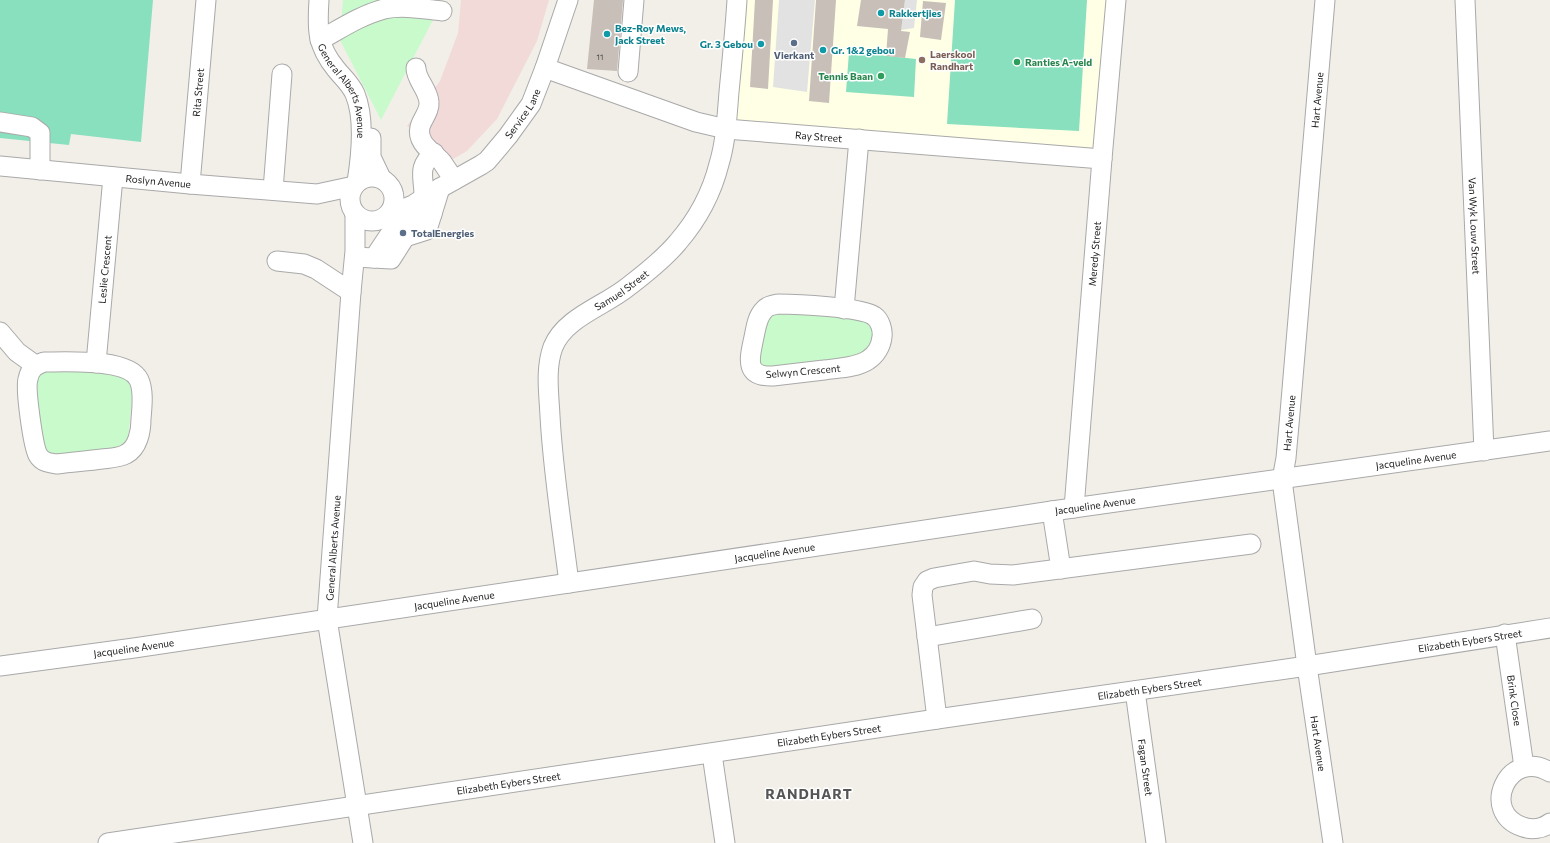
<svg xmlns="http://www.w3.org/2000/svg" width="1550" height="843" viewBox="0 0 1550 843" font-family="Commissioner,sans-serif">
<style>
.commercial{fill:#f2dad9}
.education{fill:#ffffe5}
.park{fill:#c8facc}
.pitch{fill:#88e0be}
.parking{fill:#e2e2e2}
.building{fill:#c7bfb8}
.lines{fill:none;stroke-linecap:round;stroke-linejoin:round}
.minor-casing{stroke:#a9a9a9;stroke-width:21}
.minor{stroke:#fff;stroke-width:19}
.culture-dot{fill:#0f9aa8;stroke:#fff;stroke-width:1.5}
.service-dot{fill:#5c6f8a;stroke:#fff;stroke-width:1.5}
.education-dot{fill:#8d6e63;stroke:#fff;stroke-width:1.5}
.leisure-dot{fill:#2e9e5b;stroke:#fff;stroke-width:1.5}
.labels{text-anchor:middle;stroke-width:3;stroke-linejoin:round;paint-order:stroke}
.number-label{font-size:8px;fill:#4b4948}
.culture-label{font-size:10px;font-weight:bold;fill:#0d838f;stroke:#fff;text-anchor:start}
.education-label{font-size:10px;font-weight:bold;fill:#785e54;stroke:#fff;text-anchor:start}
.service-label{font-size:10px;font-weight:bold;fill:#4e5e75;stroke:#fff}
.leisure-label{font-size:10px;font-weight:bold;fill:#27864d;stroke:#fff;text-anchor:start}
.street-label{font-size:10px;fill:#222;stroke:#fff}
.district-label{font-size:14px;font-weight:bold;letter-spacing:1px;fill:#555;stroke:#fff}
</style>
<rect width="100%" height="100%" fill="#f2efe9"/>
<path class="commercial" d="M461,0H549L537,41L497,119L467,151L453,159L407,126L440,81L458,33Z"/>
<path class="education" d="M744,0H1110L1098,148L734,120Z"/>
<path class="park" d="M343,0H393L434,18L381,120L340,40Z
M787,311L868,320L874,332L868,352L844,360L765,367L757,364L764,317Z
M46,368L109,373L128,376L133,388L128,440L123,444L116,447L55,456L49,454L44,449L34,381Z"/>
<path class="pitch" d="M0,0H153L141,142L71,134L69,145L0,138Z
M955,0H1087L1079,131L947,124Z
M849,52L916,59L914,97L846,92Z"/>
<path class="parking" d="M779,0H815L807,92L773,87Z
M905,0H917L914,28L901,30Z"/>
<path class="building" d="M594,0H623L617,71L587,69Z
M755,0H773L768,89L750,87Z
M816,0H836L829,103L809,101Z
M861,0H905L901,31L910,32L905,58L886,56L888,29L857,26Z
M923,1L946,3L941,40L920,37Z"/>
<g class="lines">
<defs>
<g id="minor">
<path id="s1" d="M319,0C317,29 317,46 336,69C343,78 350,83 355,94C365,118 361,157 357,182"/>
<path id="s2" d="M1325,0L1290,413L1286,458L1282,480L1307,666L1333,843"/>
<path id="s3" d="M1465,0L1484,451"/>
<path d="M320,40C340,29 361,15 384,9C403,5 423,9 442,11"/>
<path d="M416,68C416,80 428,89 429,102C430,111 422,119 420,127C416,143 433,152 442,162C446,168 450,174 454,180"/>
<path id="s4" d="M545,68L696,122L726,129L1102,159"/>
<path d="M628,72L634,0"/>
<path d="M0,122L32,127L40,133V170"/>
<path d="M371,138V157L381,178"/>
<path id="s5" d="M0,166L190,184L317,194L354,186"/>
<circle cx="372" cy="199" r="22"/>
<path id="s6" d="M190,184L206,0"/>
<path d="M273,190L282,74"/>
<path d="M424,193C423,174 418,167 434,153"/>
<path d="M355,214V251L351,292L327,619L363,843"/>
<path id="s7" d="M387,216L413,205L433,192L481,165L487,161L508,136L531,104L545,68L568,0"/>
<path d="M355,257L391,259L405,237L427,230L440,188"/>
<path d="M374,258L394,228L432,214"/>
<path d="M277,261L304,264L316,269L351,292"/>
<path d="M778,304C795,304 862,307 874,316C880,320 883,330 882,337C881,346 876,355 868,360C856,368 838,368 824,370C807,372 790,374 773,376C743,377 750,357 754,337C756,328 757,317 764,310C767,306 773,305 778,304Z"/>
<path d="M844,309L859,139"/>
<path d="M0,332L17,352L35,365"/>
<path d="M44,362C65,362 129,358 139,380C144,391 142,407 141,419C141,431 138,448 126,454C119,458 110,458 102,459C87,461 72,462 57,464C49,463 42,462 38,455C33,446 25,388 28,379C30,369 35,365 44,362Z"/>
<path id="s8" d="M96,363L113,177"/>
<path id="s9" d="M1074,508L1102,159L1116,0"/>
<path d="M1052,511L1061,569"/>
<path id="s10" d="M569,583C562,527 553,472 550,416C549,394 545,369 553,347C565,317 605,306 629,286C646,273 664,259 678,242C697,220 712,192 719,164C726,141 727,116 729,92C732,61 735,31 737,0"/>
<path id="s11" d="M1505,634L1524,767"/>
<path d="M927,637L1032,619"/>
<path id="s12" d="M0,666L134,648L1052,511L1550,441"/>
<path id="s13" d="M1135,691L1156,843"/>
<path d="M937,719L922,595L923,587L927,581L934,578L974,571L990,574L1013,575L1251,544"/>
<path d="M712,754L725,843"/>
<path d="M1550,772C1508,747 1479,813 1523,827C1532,830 1542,829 1550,823"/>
<path id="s14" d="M108,843L937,719L1307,666L1550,628"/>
</g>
</defs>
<use href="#minor" class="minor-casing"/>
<use href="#minor" class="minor"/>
</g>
<g class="culture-dot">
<circle cx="881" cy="13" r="4"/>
<circle cx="607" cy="34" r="4"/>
<circle cx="761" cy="44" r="4"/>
<circle cx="823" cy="50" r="4"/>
</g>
<g class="service-dot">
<circle cx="794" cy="43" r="4"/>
<circle cx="403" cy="233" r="4"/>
</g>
<circle class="education-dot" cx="922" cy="60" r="4"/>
<g class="leisure-dot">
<circle cx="1017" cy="62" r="4"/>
<circle cx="881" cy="76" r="4"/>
</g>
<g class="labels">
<g class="number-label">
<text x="600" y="60">11</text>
</g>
<g class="culture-label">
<text x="889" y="17">Rakkertjies</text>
<text x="615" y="32">Bez-Roy Mews,<tspan x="615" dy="12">Jack Street</tspan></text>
<text x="753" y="48" text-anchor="end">Gr. 3 Gebou</text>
<text x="831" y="54">Gr. 1&amp;2 gebou</text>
</g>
<g class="education-label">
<text x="930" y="58">Laerskool<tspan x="930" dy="12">Randhart</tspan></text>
</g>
<g class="service-label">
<text x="794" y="59">Vierkant</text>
<text x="411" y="237" text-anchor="start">TotalEnergies</text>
</g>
<g class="leisure-label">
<text x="1025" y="66">Ranties A-veld</text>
<text x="873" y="80" text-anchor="end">Tennis Baan</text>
</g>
<g class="street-label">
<text dy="4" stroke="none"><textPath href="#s1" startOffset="97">General Alberts Avenue</textPath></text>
<text dy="4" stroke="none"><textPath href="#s6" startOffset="92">Rita Street</textPath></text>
<text transform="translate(1317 100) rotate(-85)" y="4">Hart Avenue</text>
<text dy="4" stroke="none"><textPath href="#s7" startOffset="174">Service Lane</textPath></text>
<text dy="4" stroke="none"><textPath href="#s4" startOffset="284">Ray Street</textPath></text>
<text dy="4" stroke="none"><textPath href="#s5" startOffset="159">Roslyn Avenue</textPath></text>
<text dy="4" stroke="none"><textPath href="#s3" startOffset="226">Van Wyk Louw Street</textPath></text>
<text dy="4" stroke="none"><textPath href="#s9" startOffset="255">Meredy Street</textPath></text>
<text dy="4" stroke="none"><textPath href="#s8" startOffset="94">Leslie Crescent</textPath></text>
<text dy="4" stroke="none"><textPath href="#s10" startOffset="328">Samuel Street</textPath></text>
<text transform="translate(803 371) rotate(-5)" y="4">Selwyn Crescent</text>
<text transform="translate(1289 423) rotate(-85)" y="4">Hart Avenue</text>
<text dy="4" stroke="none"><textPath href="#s12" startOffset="1431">Jacqueline Avenue</textPath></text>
<text dy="4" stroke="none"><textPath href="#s12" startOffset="1107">Jacqueline Avenue</textPath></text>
<text transform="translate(333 548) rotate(-86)" y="4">General Alberts Avenue</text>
<text dy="4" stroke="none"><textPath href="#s12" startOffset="783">Jacqueline Avenue</textPath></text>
<text dy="4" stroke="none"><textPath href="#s12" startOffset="459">Jacqueline Avenue</textPath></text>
<text dy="4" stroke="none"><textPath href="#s14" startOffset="1377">Elizabeth Eybers Street</textPath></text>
<text dy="4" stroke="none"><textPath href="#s12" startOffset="135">Jacqueline Avenue</textPath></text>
<text dy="4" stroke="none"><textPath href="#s14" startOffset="1053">Elizabeth Eybers Street</textPath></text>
<text dy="4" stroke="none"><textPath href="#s11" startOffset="67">Brink Close</textPath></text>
<text dy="4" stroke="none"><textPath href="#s14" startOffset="729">Elizabeth Eybers Street</textPath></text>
<text dy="4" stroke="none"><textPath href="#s2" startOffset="748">Hart Avenue</textPath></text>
<text dy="4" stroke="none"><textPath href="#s13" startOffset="77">Fagan Street</textPath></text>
<text dy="4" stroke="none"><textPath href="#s14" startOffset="405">Elizabeth Eybers Street</textPath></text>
</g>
<g class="district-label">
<text x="809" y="799">RANDHART</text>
</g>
</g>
</svg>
